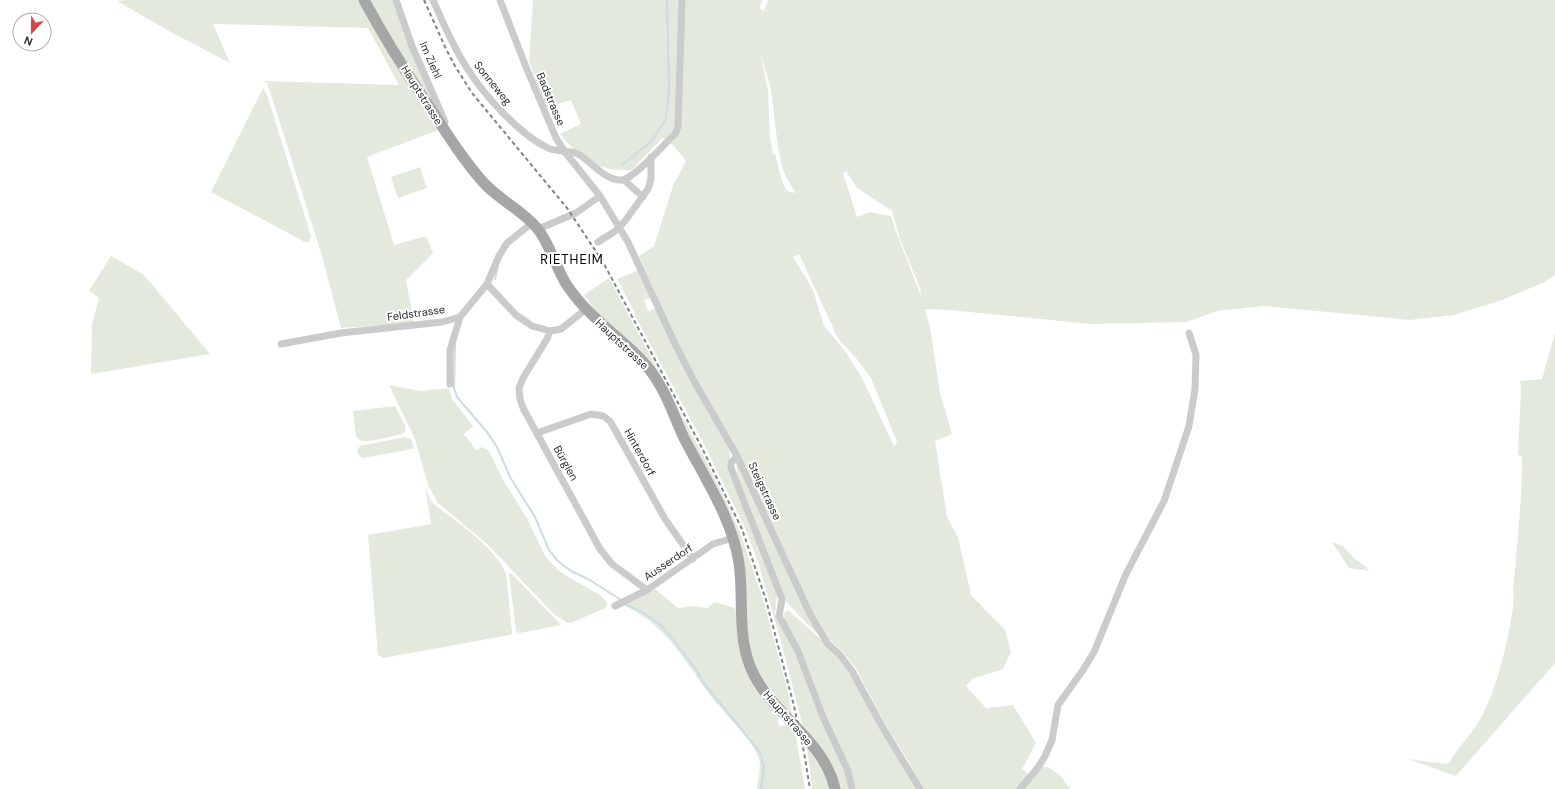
<svg xmlns="http://www.w3.org/2000/svg" width="1555" height="789" viewBox="0 0 1555 789" font-family="'DM Sans',sans-serif">
<style>
.green{fill:#e3eadd;fill-rule:evenodd}
.lines{fill:none;stroke-linecap:round;stroke-linejoin:round}
.stream{stroke:#cbdce7;stroke-width:2}
.minor{stroke:#cbcbcb;stroke-width:7}
.primary{stroke:#a6a6a6;stroke-width:11}
.rail{stroke:#838383;stroke-width:2;stroke-dasharray:4 3;stroke-linecap:butt}
.labels{text-anchor:middle;stroke-width:4;stroke-linejoin:round;paint-order:stroke}
.street-label{font-size:11px;fill:#2e2e2e;stroke:#fff}
.quarter-label{font-size:13px;letter-spacing:1px;fill:#000;stroke:#fff}
</style>
<rect width="100%" height="100%" fill="#fff"/>
<path class="green" d="M126,0H358L374,28L438,130L367,157L394,245L426,236L433,253L406,280L414,323L341,328L322,256L275,107L267,83L262,81L399,85L368,28L213,24L230,63L169,31L117,1Z
M369,0H394L442,116L426,94Z
M533,0H763L759,8L764,11L768,0H1555V275L1545,282L1502,300L1454,315L1410,320L1264,306L1217,311L1186,322L1091,324L949,310L925,309L930,327L940,393L952,434L935,441L947,517L958,537L971,595L1005,630L1011,652L1003,669L972,679L966,686L986,708L1013,705L1036,743L1022,769L1029,774L1034,766L1048,767L1060,775L1070,789H923L906,757L888,729L855,667L842,651L830,640L817,633L806,623L785,600L737,473L735,446L696,379L674,336L639,256L654,246L673,186L686,161L674,146L662,138L632,170C598,172 580,159 560,134L581,124L571,100L545,108L529,60ZM761,55L771,89L778,148L783,170L790,184L796,193L787,191L782,181L775,153L773,155L770,137L768,91ZM846,171L857,188L892,211L900,239L920,288L921,296L896,232L891,216L870,212L857,217L843,173ZM799,254L836,334L840,341L856,358L871,378L897,442L894,446L862,378L845,351L824,326L813,290L793,257Z
M263,88L267,95L311,236V238L308,242H305L211,192Z
M420,167L427,188L398,198L391,177Z
M111,256L144,275L210,354L91,374L92,325L99,298L89,291Z
M639,270L652,297L644,300L648,311L656,308L729,446L730,461L775,588L777,596L775,614L795,651L845,771L849,789H839L804,731L783,649L758,562L745,528L705,446L634,314L635,313L617,279Z
M609,278L702,453L730,509L741,535L763,599L788,692L793,720C778,702 761,683 752,660C742,634 747,603 746,576C745,562 742,550 738,537L657,373L597,313L584,295Z
M1555,333V663L1456,776L1408,759L1446,764L1449,763C1458,747 1472,734 1481,718C1495,691 1503,661 1509,631C1511,618 1515,604 1513,591C1517,546 1522,502 1522,456L1518,455L1521,389L1520,381L1542,379Z
M389,385L421,391L449,388L452,399L473,426L464,434L476,450L482,447L489,451L503,480L527,518L545,556L557,569L570,578L600,595L606,601L607,604L605,608L571,623L566,622L554,614L487,544L438,503L428,485L415,439Z
M395,406L406,427L404,433C396,436 370,442 362,441C359,440 358,439 356,437L353,411Z
M405,437L411,439L414,448L413,449L363,458L359,456L357,450L360,446Z
M425,487L430,499L435,505C456,521 497,549 506,574L512,633L510,635L383,658L378,655L368,535L431,524Z
M1332,542L1343,546L1355,559L1365,566L1369,571L1349,568Z
M511,573L512,574L561,625L520,633L516,632L509,574Z
M655,589L678,608L692,606L707,608L714,602L735,608L741,646L777,714L779,726L790,725L796,736L805,789H757C758,779 762,766 758,756C751,739 725,714 713,699C695,676 680,649 659,629C649,619 636,612 624,605Z
M788,610L838,655L918,789H855L801,651L785,621L784,613Z
M807,747L824,769L831,789H812Z"/>
<g class="lines">
<path class="stream" d="M622,165L652,141L666,119L669,87L667,0
M495,279L498,266
M455,343L454,388L457,397L487,432L497,447L510,477L535,517L549,550L558,561L571,571L588,579L621,600
M627,605L644,613L662,626L695,668L703,682L760,752L764,768L761,789"/>
<path class="minor" d="M396,0L412,46L445,122L443,127
M433,0C443,23 453,47 467,68C484,95 518,133 546,147C556,153 568,149 578,154C592,162 605,181 622,180C635,178 664,144 675,134L678,127L682,0
M500,0L526,67L556,138L565,152L600,196L628,242L676,346L694,381L737,456L810,614L827,643L840,655L852,671L883,728L920,789
M624,180L643,197
M538,229L576,213L600,196
M598,242L614,232L625,221L648,189L651,179V157
M487,284L516,315L532,326L550,331L561,329L586,309
M550,331L547,339L523,378L519,388L520,399L523,408L600,549L612,564L647,590
M281,344L341,333L442,322L460,317L487,284L499,256L507,243L532,223
M450,384V350L460,317
M537,433L591,414L603,416L610,421L665,519L693,559
M737,456L731,463V468L782,599L779,616L798,651L823,717L848,771L852,789
M615,606L647,590L713,544L733,538
M1020,789L1037,769L1045,756L1052,740L1058,705L1083,670L1094,652L1126,574L1164,501L1189,426L1195,389L1196,355L1189,333"/>
<path class="primary" d="M364,0C382,33 402,66 423,97C442,126 460,156 483,182C499,200 522,210 537,228C550,244 555,265 565,282C569,289 574,295 579,301C603,330 639,349 658,382C669,399 675,419 684,438C704,477 732,518 739,563C744,597 737,633 750,666C768,713 824,738 835,789"/>
<path class="rail" d="M424,0L446,49L455,66L472,93L567,208L603,262L702,448L742,529L766,600L794,706L804,752L810,789"/>
</g>
<g class="labels">
<g class="street-label">
<text transform="translate(431 60) rotate(66)" y="4">Im Ziehl</text>
<text transform="translate(493 83) rotate(51)" y="4">Sonneweg</text>
<text transform="translate(422 95) rotate(58)" y="4">Hauptstrasse</text>
<text transform="translate(551 99) rotate(67)" y="4">Badstrasse</text>
<text transform="translate(416 313) rotate(-8)" y="4">Feldstrasse</text>
<text transform="translate(622 344) rotate(43)" y="4">Hauptstrasse</text>
<text transform="translate(640 452) rotate(61)" y="4">Hinterdorf</text>
<text transform="translate(566 463) rotate(61)" y="4">Bürglen</text>
<text transform="translate(765 491) rotate(65)" y="4">Steigstrasse</text>
<text transform="translate(668 562) rotate(-34)" y="4">Ausserdorf</text>
<text transform="translate(788 718) rotate(49)" y="4">Hauptstrasse</text>
</g>
<g class="quarter-label">
<text x="572" y="264">RIETHEIM</text>
</g>
</g>
<g transform="translate(32 32) rotate(202)"><circle r="19" fill="#ffffff" stroke="#ababab"/>
<path d="M0-3L7 15L0 10L-7 15Z" fill="#d1444b"/>
<text y="-6" font-size="11" font-weight="bold" text-anchor="middle" fill="#2e2e2e">N</text>
</g>
</svg>
